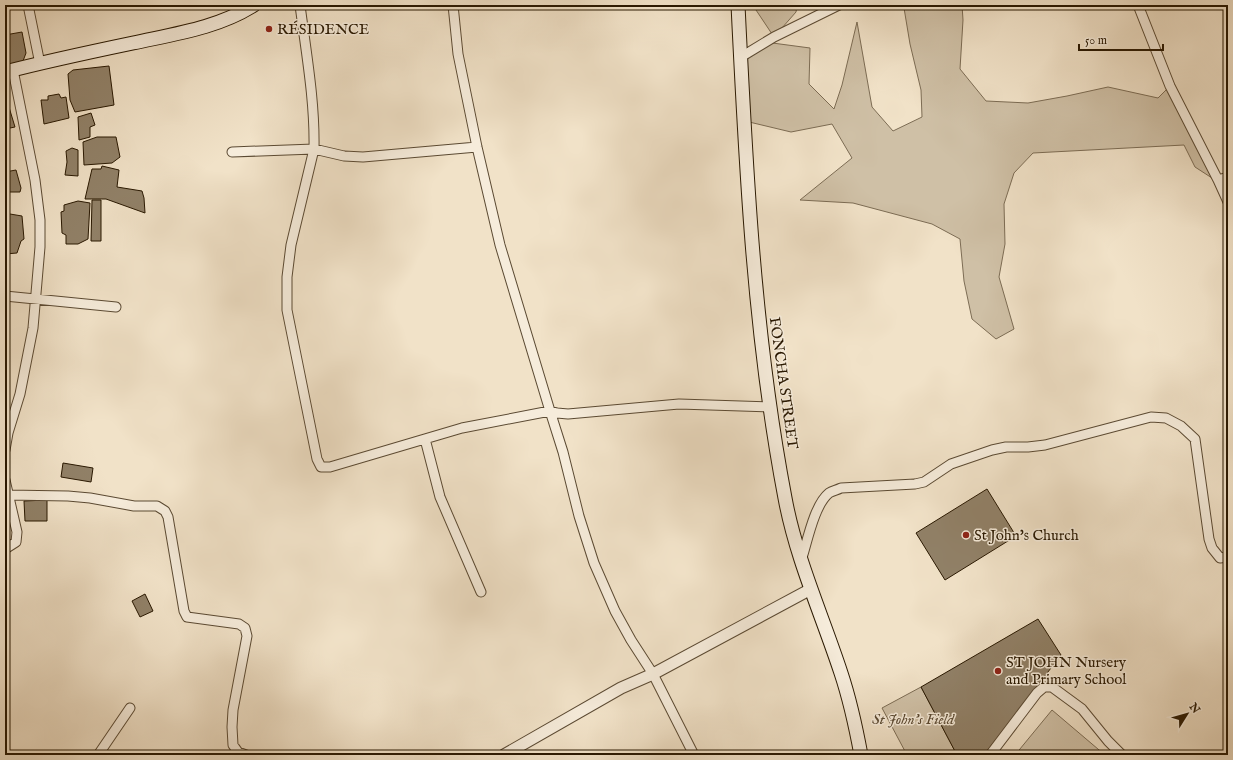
<svg xmlns="http://www.w3.org/2000/svg" width="1233" height="760" viewBox="0 0 1233 760" font-family="'IM FELL English',serif">
<style>
.green{fill:#cfc0a6;stroke:#7c6c54}
.building{fill:#918168;stroke:#291801}
.lines{fill:none;stroke-linecap:round;stroke-linejoin:round}
.minor-casing{stroke:#5b4a33;stroke-width:11}
.tertiary-casing{stroke:#5b4a33;stroke-width:13}
.secondary-casing{stroke:#291801;stroke-width:15}
.minor{stroke:#f6ecdb;stroke-width:9}
.tertiary{stroke:#f6ecdb;stroke-width:11}
.secondary{stroke:#f6ecdb;stroke-width:13}
.poi-dot{fill:#8f2418;stroke:#f6ecdb;stroke-width:1.5}
.labels{text-anchor:middle;stroke-width:3;stroke-linejoin:round;paint-order:stroke}
.poi-label{font-size:15px;fill:#291801;stroke:#f6ecdb;text-anchor:start}
.street-label{font-size:15px;fill:#291801;stroke:#f6ecdb}
.park-label{font-size:15px;font-style:italic;fill:#5b4a33;stroke:#f6ecdb}
</style>
<rect width="100%" height="100%" fill="#f1e2c8"/>
<filter id="stains"><feTurbulence type="fractalNoise" baseFrequency=".005" numOctaves="4"/><feColorMatrix values="0 0 0 0 .2 0 0 0 0 .09 0 0 0 0 .02 0 0 0 .5 -.17"/></filter>
<radialGradient id="worn" r=".72"><stop offset=".6" stop-color="#630" stop-opacity="0"/><stop offset="1" stop-color="#630" stop-opacity=".3"/></radialGradient>
<path class="green" d="M755,5H797L796,12L774,37L756,10Z
M906,5H962L963,20L960,69L986,101L1028,103L1067,96L1108,87L1158,98L1170,86L1212,178L1195,167L1184,145L1033,153L1014,173L1004,204L1005,244L999,277L1014,329L996,339L972,319L964,281L960,239L932,224L853,203L800,200L852,158L832,124L791,132L745,121L741,57L765,42L810,48L809,84L834,109L842,85L857,22L872,107L893,131L922,117L921,90L910,44L904,8Z
M921,687L957,755H907L882,708Z
M1052,710L1105,755H1015Z"/>
<path class="building" d="M22,32L26,53L23,61L5,67V35Z
M109,66L114,105L75,112L70,100L68,74L73,70Z
M5,94L15,127L5,129Z
M59,94L61,98L66,97L69,118L44,124L41,100H48V96Z
M91,113L95,125L90,127V137L79,140L78,117Z
M97,137H116L120,157L112,163L84,165L83,142Z
M72,148L78,150V176L65,175L67,162L66,151Z
M102,166L119,170L117,187L142,191L144,198L145,213L106,199H85L92,169H101Z
M16,170L21,188L20,192H9L5,194V172Z
M92,200H101V241H91Z
M78,201L90,203L88,239L78,244H66V235L62,233L61,212L64,211V205Z
M10,214L22,216L24,239L21,241L17,253L5,254V216Z
M63,463L93,468L91,482L61,477Z
M987,489L1016,536L945,580L916,533Z
M47,500V521H25L24,501Z
M5,582L8,599L5,600Z
M145,594L153,611L140,617L132,601Z
M1038,619L1061,655L984,755H957L921,687Z"/>
<g class="lines">
<defs>
<path id="minor" d="M28,5L40,64
M300,5C306,52 315,101 314,149L291,245L287,277V310L317,459L321,467H330L462,428L550,411L557,413L568,414L679,404L770,407
M453,5L458,54L477,147L500,245L550,411L563,452L579,516L594,563L615,611L631,640L653,674L694,755
M1138,5L1170,86L1218,180L1228,202
M741,57L774,37L839,5
M232,152L314,149L344,156L363,157L477,147
M1218,180L1228,177
M5,296L116,307
M425,439L440,497L481,592
M5,450L8,433L20,394L33,328L40,247V220L35,180L13,70
M5,480L17,532L16,542L5,549
M8,495L68,496L90,498L134,506H157L165,511L168,517L184,611L187,617L239,624L245,628L247,636L233,710L232,727L233,745L238,752L246,755
M801,561C807,543 814,505 829,493C832,491 837,490 841,488L915,484L924,482L951,464L992,450L1006,447H1028L1045,445L1151,417L1166,418L1181,426L1195,439L1209,539L1212,548L1220,558L1228,557
M98,755L130,708
M990,755L1037,693L1044,687H1052L1082,709L1108,741L1122,755"/>
<path id="tertiary" d="M504,755L621,688L653,674L811,589"/>
<path id="secondary" d="M738,5C746,170 754,336 785,498C796,558 822,615 841,673C850,700 856,728 861,755
M5,72C47,61 90,52 133,43C174,34 218,28 254,5"/>
</defs>
<use href="#minor" class="minor-casing"/>
<use href="#tertiary" class="tertiary-casing"/>
<use href="#secondary" class="secondary-casing"/>
<use href="#minor" class="minor"/>
<use href="#tertiary" class="tertiary"/>
<use href="#secondary" class="secondary"/>
</g>
<g class="poi-dot">
<circle cx="269" cy="29" r="4"/>
<circle cx="966" cy="535" r="4"/>
<circle cx="998" cy="671" r="4"/>
</g>
<g class="labels">
<g class="poi-label">
<text x="277" y="34">RÉSIDENCE</text>
<text x="974" y="540">St John's Church</text>
<text x="1006" y="667">ST JOHN Nursery<tspan x="1006" dy="17">and Primary School</tspan></text>
</g>
<g class="street-label">
<text transform="translate(784 383) rotate(82)" y="5">FONCHA STREET</text>
</g>
<g class="park-label">
<text x="913" y="724">St John's Field</text>
</g>
</g>
<rect width="1233" height="760" fill="none" stroke="#f1e2c8" stroke-width="20"/>
<rect x="6" y="6" width="1221" height="748" fill="none" stroke="#291801" stroke-width="2"/>
<rect x="10" y="10" width="1213" height="740" fill="none" stroke="#291801"/>
<g transform="translate(1187 714) rotate(53)" stroke="#f6ecdb" stroke-width="3" paint-order="stroke">
<path d="M0-3L7 15L0 10L-7 15Z" fill="#291801"/>
<text y="-6" font-size="11" font-weight="bold" text-anchor="middle" fill="#291801">N</text>
</g>
<path d="M1079 44v6h84v-6" fill="none" stroke="#291801" stroke-width="2"/>
<text x="1085" y="44" font-size="12" fill="#291801" stroke="#f6ecdb" stroke-width="3" paint-order="stroke">50 m</text>
<rect width="100%" height="100%" filter="url(#stains)"/>
<rect width="100%" height="100%" fill="url(#worn)"/>
</svg>
